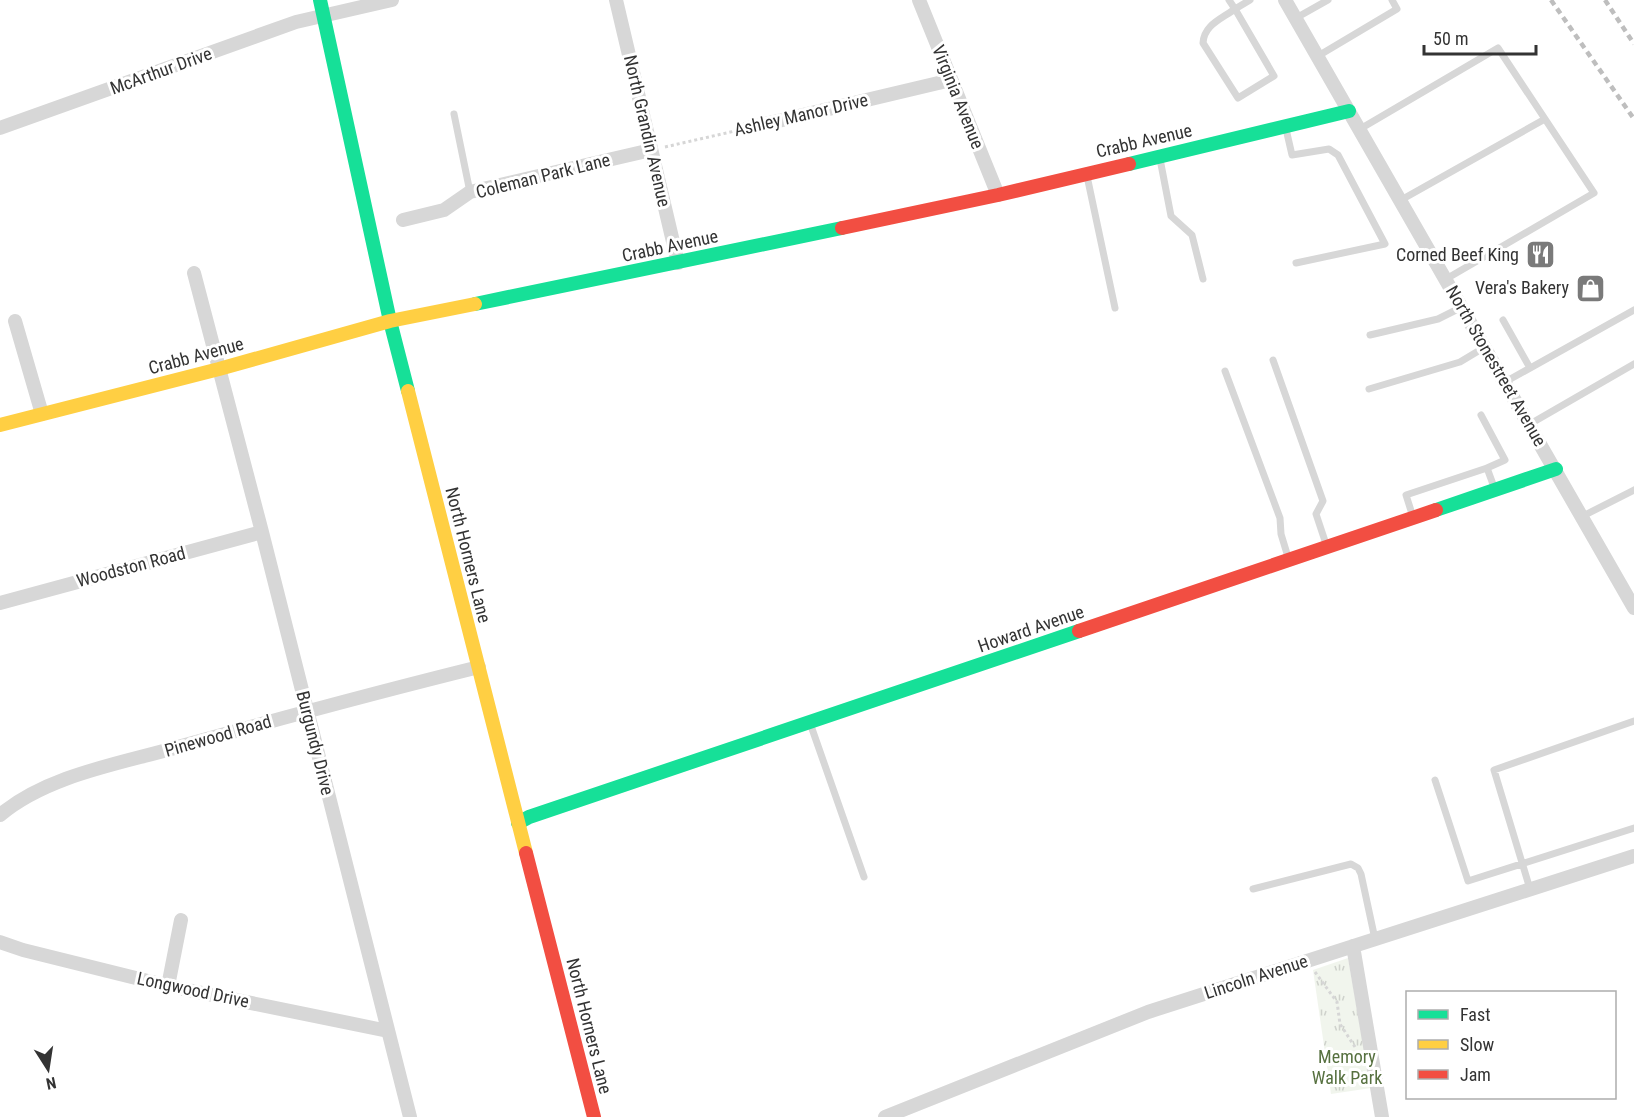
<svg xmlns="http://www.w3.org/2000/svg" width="1634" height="1117" viewBox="0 0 1634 1117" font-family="'Roboto Condensed',sans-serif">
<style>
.grass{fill:url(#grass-tufts)}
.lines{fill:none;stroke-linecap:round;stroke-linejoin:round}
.path{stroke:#d6d6d6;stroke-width:3;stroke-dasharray:3 3;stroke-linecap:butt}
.lane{stroke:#d7d7d7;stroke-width:7}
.street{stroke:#d7d7d7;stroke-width:14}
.fast{stroke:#16e098;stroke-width:14}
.slow{stroke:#ffcf43;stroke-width:14}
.jam{stroke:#f24e42;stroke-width:14}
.rail{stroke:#bebebe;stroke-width:4.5;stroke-dasharray:6 4.5;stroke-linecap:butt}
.labels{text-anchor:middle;stroke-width:6;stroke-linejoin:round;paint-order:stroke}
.street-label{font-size:18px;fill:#333;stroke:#fff}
.poi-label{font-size:18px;fill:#333;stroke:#fff;text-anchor:end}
.park-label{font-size:18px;fill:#56703f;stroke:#fff}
</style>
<defs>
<pattern id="grass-tufts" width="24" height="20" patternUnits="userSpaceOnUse" patternTransform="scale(1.5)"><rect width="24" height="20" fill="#f1f5ed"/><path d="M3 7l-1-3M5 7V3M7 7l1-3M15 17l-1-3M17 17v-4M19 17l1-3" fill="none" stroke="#cfd2cc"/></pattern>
</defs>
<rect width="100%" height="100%" fill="#fff"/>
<path class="grass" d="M1348,958L1371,1088L1331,1094L1313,970Z"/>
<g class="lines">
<path class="path" d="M665,147L735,131
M1315,972L1337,1002L1340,1024L1355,1047"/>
<path class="lane" d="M1229,0L1235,9L1274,76L1238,98L1203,43C1204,26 1219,20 1232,11L1235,9L1250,0
M1296,18L1328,0
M1318,56L1397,9L1392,0
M454,114L470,192
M1286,129L1292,155L1329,149L1338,155L1385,244L1296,263
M1360,129L1498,48L1594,193L1446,279
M1160,159L1171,216L1192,235L1203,279
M1087,176L1115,308
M1401,200L1545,119
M1503,320L1530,368
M1370,335L1438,319L1462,307
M1273,360L1323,501L1316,514L1326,544
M1225,371L1280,518L1281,534L1288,557
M1505,382L1634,310
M1369,389L1460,362L1485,347
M1481,415L1505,460L1487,468
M1530,424L1634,364
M1583,516L1634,490
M1413,517L1406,495L1487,468L1494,487
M810,723L864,877
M1435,780L1468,881L1634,828
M1253,889L1351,864L1358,868L1361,874L1375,939
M1530,889L1494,770L1634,721"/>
<path class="street" d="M616,0L678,263
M919,0L998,195
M1285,0L1634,608
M0,128L296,22L392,0
M748,128L951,80
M403,220L444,210L470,192L651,150
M194,273L262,532L410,1117
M15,321L42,414
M0,603L262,532
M0,815C48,775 119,764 178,747C278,719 378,692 479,667
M0,942L23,950L168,986L388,1031
M1353,946L1382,1117
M168,986L181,920
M885,1117L1148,1012L1634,856"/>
<path class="fast" d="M320,0L390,321L408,391
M1129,164L1349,111
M475,304L842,228
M1436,510L1556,469
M518,823L529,817L1079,631"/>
<path class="slow" d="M408,391L526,853
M0,425L219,369L390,321L475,304"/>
<path class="jam" d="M842,228L998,195L1129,164
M1079,631L1436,510
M526,853L594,1117"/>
<path class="rail" d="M1551,0L1634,119
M1605,0L1634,44"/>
</g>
<defs>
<symbol id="restaurant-square" viewBox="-11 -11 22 22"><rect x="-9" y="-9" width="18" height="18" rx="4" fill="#7a7a7a" stroke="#fff"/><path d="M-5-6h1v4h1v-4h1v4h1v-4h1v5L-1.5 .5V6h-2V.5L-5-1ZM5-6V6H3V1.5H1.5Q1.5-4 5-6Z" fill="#fff"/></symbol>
<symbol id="shop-square" viewBox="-11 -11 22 22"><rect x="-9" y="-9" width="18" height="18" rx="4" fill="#7a7a7a" stroke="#fff"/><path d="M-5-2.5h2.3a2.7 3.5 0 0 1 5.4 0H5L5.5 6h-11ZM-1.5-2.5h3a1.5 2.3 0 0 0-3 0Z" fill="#fff"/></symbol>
</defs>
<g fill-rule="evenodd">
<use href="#restaurant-square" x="1524" y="238" width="33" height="33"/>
<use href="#shop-square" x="1574" y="272" width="33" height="33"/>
</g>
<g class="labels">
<g class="street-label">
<text transform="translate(161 71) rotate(-20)" y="6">McArthur Drive</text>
<text transform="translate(958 97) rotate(68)" y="6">Virginia Avenue</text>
<text transform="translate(801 115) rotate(-13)" y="6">Ashley Manor Drive</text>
<text transform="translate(647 131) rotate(77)" y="6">North Grandin Avenue</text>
<text transform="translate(1144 141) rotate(-13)" y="6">Crabb Avenue</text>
<text transform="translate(543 176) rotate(-14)" y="6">Coleman Park Lane</text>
<text transform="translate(670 246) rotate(-12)" y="6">Crabb Avenue</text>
<text transform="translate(196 356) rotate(-15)" y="6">Crabb Avenue</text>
<text transform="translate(1496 366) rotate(60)" y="6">North Stonestreet Avenue</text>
<text transform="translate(468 555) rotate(76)" y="6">North Horners Lane</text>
<text transform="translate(131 567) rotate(-15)" y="6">Woodston Road</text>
<text transform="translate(1031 629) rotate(-19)" y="6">Howard Avenue</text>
<text transform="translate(218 736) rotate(-16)" y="6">Pinewood Road</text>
<text transform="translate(315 743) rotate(76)" y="6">Burgundy Drive</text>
<text transform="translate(1256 977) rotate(-18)" y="6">Lincoln Avenue</text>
<text transform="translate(193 990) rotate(12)" y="6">Longwood Drive</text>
<text transform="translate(589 1026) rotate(76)" y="6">North Horners Lane</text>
</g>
<g class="poi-label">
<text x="1519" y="261">Corned Beef King</text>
<text x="1569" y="294">Vera's Bakery</text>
</g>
<g class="park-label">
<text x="1347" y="1063">Memory<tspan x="1347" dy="21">Walk Park</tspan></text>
</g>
</g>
<rect x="1406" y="991" width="210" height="108" fill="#ffffff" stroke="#adadad" stroke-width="1.5"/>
<rect x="1418" y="1010" width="30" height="9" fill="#16e098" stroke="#adadad" stroke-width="1.5"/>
<text x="1460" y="1021" font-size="18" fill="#333333">Fast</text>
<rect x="1418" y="1040" width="30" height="9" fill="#ffcf43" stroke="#adadad" stroke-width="1.5"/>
<text x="1460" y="1051" font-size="18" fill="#333333">Slow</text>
<rect x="1418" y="1070" width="30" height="9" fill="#f24e42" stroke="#adadad" stroke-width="1.5"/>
<text x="1460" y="1081" font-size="18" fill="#333333">Jam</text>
<g transform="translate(48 1069) rotate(168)" stroke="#ffffff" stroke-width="4.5" paint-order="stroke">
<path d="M0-4.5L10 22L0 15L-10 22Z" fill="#333333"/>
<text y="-9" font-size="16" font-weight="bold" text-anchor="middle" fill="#333333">N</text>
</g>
<path d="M1424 45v9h112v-9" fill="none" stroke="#333333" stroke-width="3"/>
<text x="1433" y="45" font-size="18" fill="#333333" stroke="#ffffff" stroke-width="4.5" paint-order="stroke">50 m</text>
</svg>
